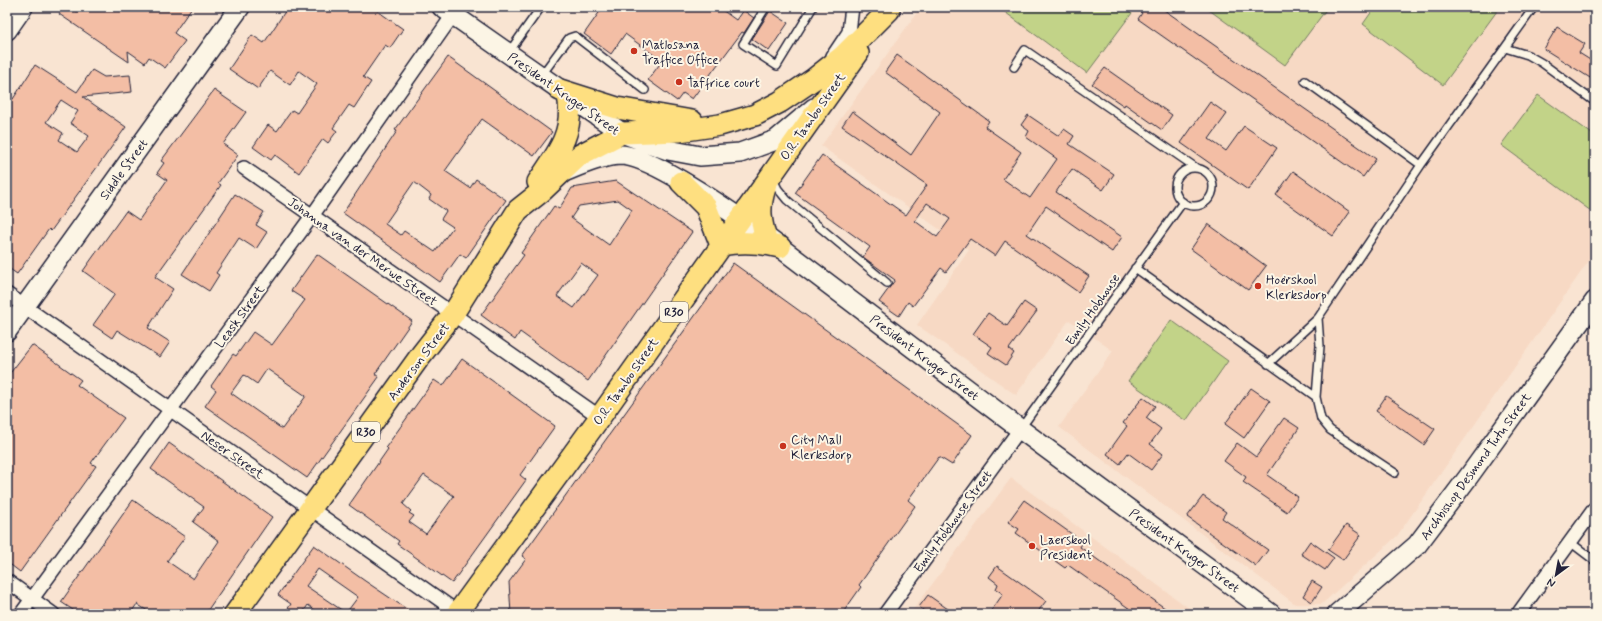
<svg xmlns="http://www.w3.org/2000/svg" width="1602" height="621" viewBox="0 0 1602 621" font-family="Mynerve,sans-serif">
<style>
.built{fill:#f7d9c4}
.green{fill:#c2d388;stroke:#727a62}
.building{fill:#f3bea5;stroke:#22223b;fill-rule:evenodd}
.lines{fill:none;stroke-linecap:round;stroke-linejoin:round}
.lane-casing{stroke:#22223b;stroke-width:10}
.street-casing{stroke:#22223b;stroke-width:16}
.secondary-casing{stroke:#22223b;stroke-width:22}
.primary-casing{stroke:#22223b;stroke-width:24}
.lane{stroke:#fcf5e5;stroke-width:7}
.street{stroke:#fcf5e5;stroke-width:13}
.secondary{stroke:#fcf5e5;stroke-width:19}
.primary{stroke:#fedf80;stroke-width:21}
.poi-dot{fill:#c8321e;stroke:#fcf5e5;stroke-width:1.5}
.labels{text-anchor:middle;stroke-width:4;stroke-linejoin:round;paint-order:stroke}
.shield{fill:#fcf5e5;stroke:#63616e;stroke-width:1}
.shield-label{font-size:12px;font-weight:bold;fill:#22223b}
.poi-label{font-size:13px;fill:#22223b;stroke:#fcf5e5;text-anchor:start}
.street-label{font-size:13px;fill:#22223b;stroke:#fcf5e5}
</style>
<rect width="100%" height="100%" fill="#f9e4d2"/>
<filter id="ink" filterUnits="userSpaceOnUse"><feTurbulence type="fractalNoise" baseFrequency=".025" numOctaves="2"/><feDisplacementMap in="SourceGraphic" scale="8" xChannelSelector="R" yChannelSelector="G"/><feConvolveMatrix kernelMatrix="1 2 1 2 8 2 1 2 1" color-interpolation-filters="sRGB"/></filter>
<g filter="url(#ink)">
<path class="built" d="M921,7H1595V252L1397,536L1322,604H1295L1059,427L1113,351L1069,320L1016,395L917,325L969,250L821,146Z
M1011,478L1197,614H910Z"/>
<path class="green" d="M998,7H1123L1132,13L1087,73Z
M1205,7H1328L1285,65Z
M1375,7H1500L1443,85L1363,24Z
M1538,95L1595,136V214L1501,145Z
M1171,320L1228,361L1186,421L1128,381Z"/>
<path class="building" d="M64,7H70L77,12L81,7H192L174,33L185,41L165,68L149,57L145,63L128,51L129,62L59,14Z
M288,7H372L403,29L390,48L385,45L363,77L371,82L354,108L349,105L333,128L337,131L328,143L323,139L299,173L275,155L271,160L253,147L268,125L277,131L292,110L297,113L317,84L299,71L290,85L270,71L258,89L229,69L252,35L264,43Z
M603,7H718L736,20L743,10L754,18L744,33L742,32L692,99L683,93L677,101L648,80L662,61L625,34L611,54L584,34Z
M1133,7H1160L1376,159L1363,177L1138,19L1142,13Z
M770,11L788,23L769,51L752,39Z
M1557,27L1585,44L1579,53L1595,63V81L1544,49Z
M897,55L989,121L985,127L1021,152L1003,179L1030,198L1057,159L1026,137L1029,131L1021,125L1028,115L1059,136L1064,129L1074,136L1069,144L1114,174L1103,190L1072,169L1056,192L1122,237L1112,252L1046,206L1027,234L1089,276L1078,292L1005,241L995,256L970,239L946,272L941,268L913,306L908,302L899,316L879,302L895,280L863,257L870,247L795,193L822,155L906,215L927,185L842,126L852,111L911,155L940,112L885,72ZM927,203L950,219L937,237L915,221Z
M448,57L552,132L534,156L482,119L445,171L470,188L476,179L506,200L466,258L460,254L440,282L343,213L397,131L395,130ZM414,182L431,195L429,199L446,211L441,219L453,227L435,252L404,231L401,235L385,224Z
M35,65L77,92L92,70L104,77L130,75L132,92L83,97L126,127L51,231L49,229L17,274L7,267V95L13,99ZM61,100L78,111L70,123L89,136L77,152L59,140L63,133L46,122Z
M1105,68L1172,115L1162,130L1125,104L1124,106L1092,84Z
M214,90L246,112L223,144L238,155L218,183L221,185L155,277L173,289L148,328L170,342L160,357L117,330L112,338L93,325L115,294L83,271L126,211L139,220L167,180L157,173L164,163L161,161Z
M1210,102L1227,114L1209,139L1226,151L1244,126L1277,148L1248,190L1181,143Z
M1293,171L1350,212L1333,236L1276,195Z
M616,181L692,232L588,381L520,332L515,340L481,315L524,255L521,253L554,206L559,209L572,188ZM618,200L632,210L609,245L571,218L579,206ZM581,263L598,275L574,308L557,296Z
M235,194L264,212L256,225L267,232L256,249L239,238L216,273L219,275L209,291L182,274Z
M1208,224L1266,266L1248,290L1191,249Z
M317,254L412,321L375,374L379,377L307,478L205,406L216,390L211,386L233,354L236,356L253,332L272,345L305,300L291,291ZM267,369L306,396L282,429L231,393L244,375L257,384Z
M733,263L972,435L952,465L939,457L908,500L915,506L859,585L861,587L842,614H511L509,582L526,559L522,556Z
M1024,302L1037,311L1009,349L1014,353L1006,365L988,353L992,347L973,334L988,313L1007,326Z
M32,345L81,380L77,385L124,418L91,463L96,466L20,572L7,562V377Z
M462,359L555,426L520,475L526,480L452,583L397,544L399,541L349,505L388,449L386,447L434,380L443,386ZM424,475L454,496L426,534L409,522L414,516L409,513L411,511L403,504Z
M1251,388L1270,401L1244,438L1225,424Z
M1386,396L1435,429L1424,445L1376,411Z
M1143,397L1155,406L1146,418L1161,429L1150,444L1163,454L1151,470L1128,453L1120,464L1107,454L1127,426L1123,423Z
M1284,418L1299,428L1267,475L1298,497L1287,512L1243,482L1246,477L1224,461L1237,443L1256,457Z
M169,443L272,517L205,614H152L137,604L130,614H79L61,602L133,500L185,537L167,561L193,579L219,541L193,522L204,507L151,469Z
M1203,496L1226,512L1222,518L1268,550L1256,566L1187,517Z
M1024,500L1083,542L1080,547L1173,614H1137L1068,565L1065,568L1016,533L1019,529L1008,522Z
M1346,525L1361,535L1343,560L1328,550Z
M1310,541L1334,558L1325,570L1301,554Z
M314,545L365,581L414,614H320L308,605L302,614H284L291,604L278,595ZM318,569L358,597L346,613L306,586Z
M997,566L1046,601L1036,614H989L1003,594L996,589L998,584L989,577Z
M1312,581L1322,587L1312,602L1303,596Z
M928,595L955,614H928L919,607Z"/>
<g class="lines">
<defs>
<path id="lane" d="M766,7L743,44L777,66L813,7
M1505,48L1528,55L1542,63L1595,102
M509,52L541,7
M1014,67L1025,50L1195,167
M541,76L569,38L575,36L645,90
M1305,81L1421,165
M1175 187a19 19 0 1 1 38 0a19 19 0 1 1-38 0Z
M773,179L778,189L787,200L887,283
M1135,268L1316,397L1321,419L1330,430L1395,473
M1268,364L1318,318L1421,165L1534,7
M1316,397L1320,346L1318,318
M1021,428L1183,202
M1570,542L1595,561"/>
<path id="street" d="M833,56L849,32L852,7
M244,168L600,417
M7,294L460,614
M7,581L53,614
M21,614L312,216L453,15
M885,614L1020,429
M1518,614L1595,508"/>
<path id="secondary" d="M442,7L622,133L668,150L700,156L740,153L776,140L814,108
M7,30L23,7
M561,173C579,166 600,156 620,155C651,155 737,216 765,236L1020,429L1271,614
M7,331L240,7
M1337,614L1417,545L1469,476L1595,301"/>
<path id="primary" d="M560,90L617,108L692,121
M538,182C558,153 575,132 568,95
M681,182L706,207L721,245C742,241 759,242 780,247
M765,236C760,217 759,207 765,188
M235,614L421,355L453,314L518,210L542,191L580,155L622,133L679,131L720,125L755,115L780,102L814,79L843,56L889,10
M457,614L600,417L858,53"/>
</defs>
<use href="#lane" class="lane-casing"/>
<use href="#street" class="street-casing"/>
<use href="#secondary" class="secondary-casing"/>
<use href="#primary" class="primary-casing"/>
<use href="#lane" class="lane"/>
<use href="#street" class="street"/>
<use href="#secondary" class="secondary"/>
<use href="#primary" class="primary"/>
</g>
</g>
<g class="poi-dot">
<circle cx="634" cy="51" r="4"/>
<circle cx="679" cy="82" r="4"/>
<circle cx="1258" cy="286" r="4"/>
<circle cx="783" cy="446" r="4"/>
<circle cx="1032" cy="546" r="4"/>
</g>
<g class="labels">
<g class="shield">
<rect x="660" y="302" width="28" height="20" rx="3"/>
<rect x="352" y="422" width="28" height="20" rx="3"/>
</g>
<g class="shield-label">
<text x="674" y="316">R30</text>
<text x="366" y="436">R30</text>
</g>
<g class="poi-label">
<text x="642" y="49">Matlosana<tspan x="642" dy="15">Traffice Office</tspan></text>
<text x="687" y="87">Taffrice court</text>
<text x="1266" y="284">Hoërskool<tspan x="1266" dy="15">Klerksdorp</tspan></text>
<text x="791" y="444">City Mall<tspan x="791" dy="15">Klerksdorp</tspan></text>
<text x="1040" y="544">Laerskool<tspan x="1040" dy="15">President</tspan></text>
</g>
<g class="street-label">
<text transform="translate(564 93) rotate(35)" y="5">President Kruger Street</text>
<text transform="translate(812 116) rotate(-55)" y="5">O.R. Tambo Street</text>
<text transform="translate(123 169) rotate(-54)" y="5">Siddle Street</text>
<text transform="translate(363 251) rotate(35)" y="5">Johanna van der Merwe Street</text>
<text transform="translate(1092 309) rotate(-55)" y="5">Emily Hobhouse</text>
<text transform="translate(239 316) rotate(-54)" y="5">Leask Street</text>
<text transform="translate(925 357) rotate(37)" y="5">President Kruger Street</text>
<text transform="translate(418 361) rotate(-53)" y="5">Anderson Street</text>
<text transform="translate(625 381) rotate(-55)" y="5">O.R. Tambo Street</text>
<text transform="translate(233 454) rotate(35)" y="5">Neser Street</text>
<text transform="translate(1475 466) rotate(-54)" y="5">Archbishop Desmond Tutu Street</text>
<text transform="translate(952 521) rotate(-54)" y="5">Emily Hobhouse Street</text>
<text transform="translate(1185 550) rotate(36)" y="5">President Kruger Street</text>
</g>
</g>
<rect width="1602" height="621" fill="none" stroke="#fcf5e5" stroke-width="24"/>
<rect x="12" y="12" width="1578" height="597" fill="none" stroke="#22223b" stroke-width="1.5" filter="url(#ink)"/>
<g transform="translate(1556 575) rotate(212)" stroke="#fcf5e5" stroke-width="3" paint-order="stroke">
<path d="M0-3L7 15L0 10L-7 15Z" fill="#22223b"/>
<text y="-6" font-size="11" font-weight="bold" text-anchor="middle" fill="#22223b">N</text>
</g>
</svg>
